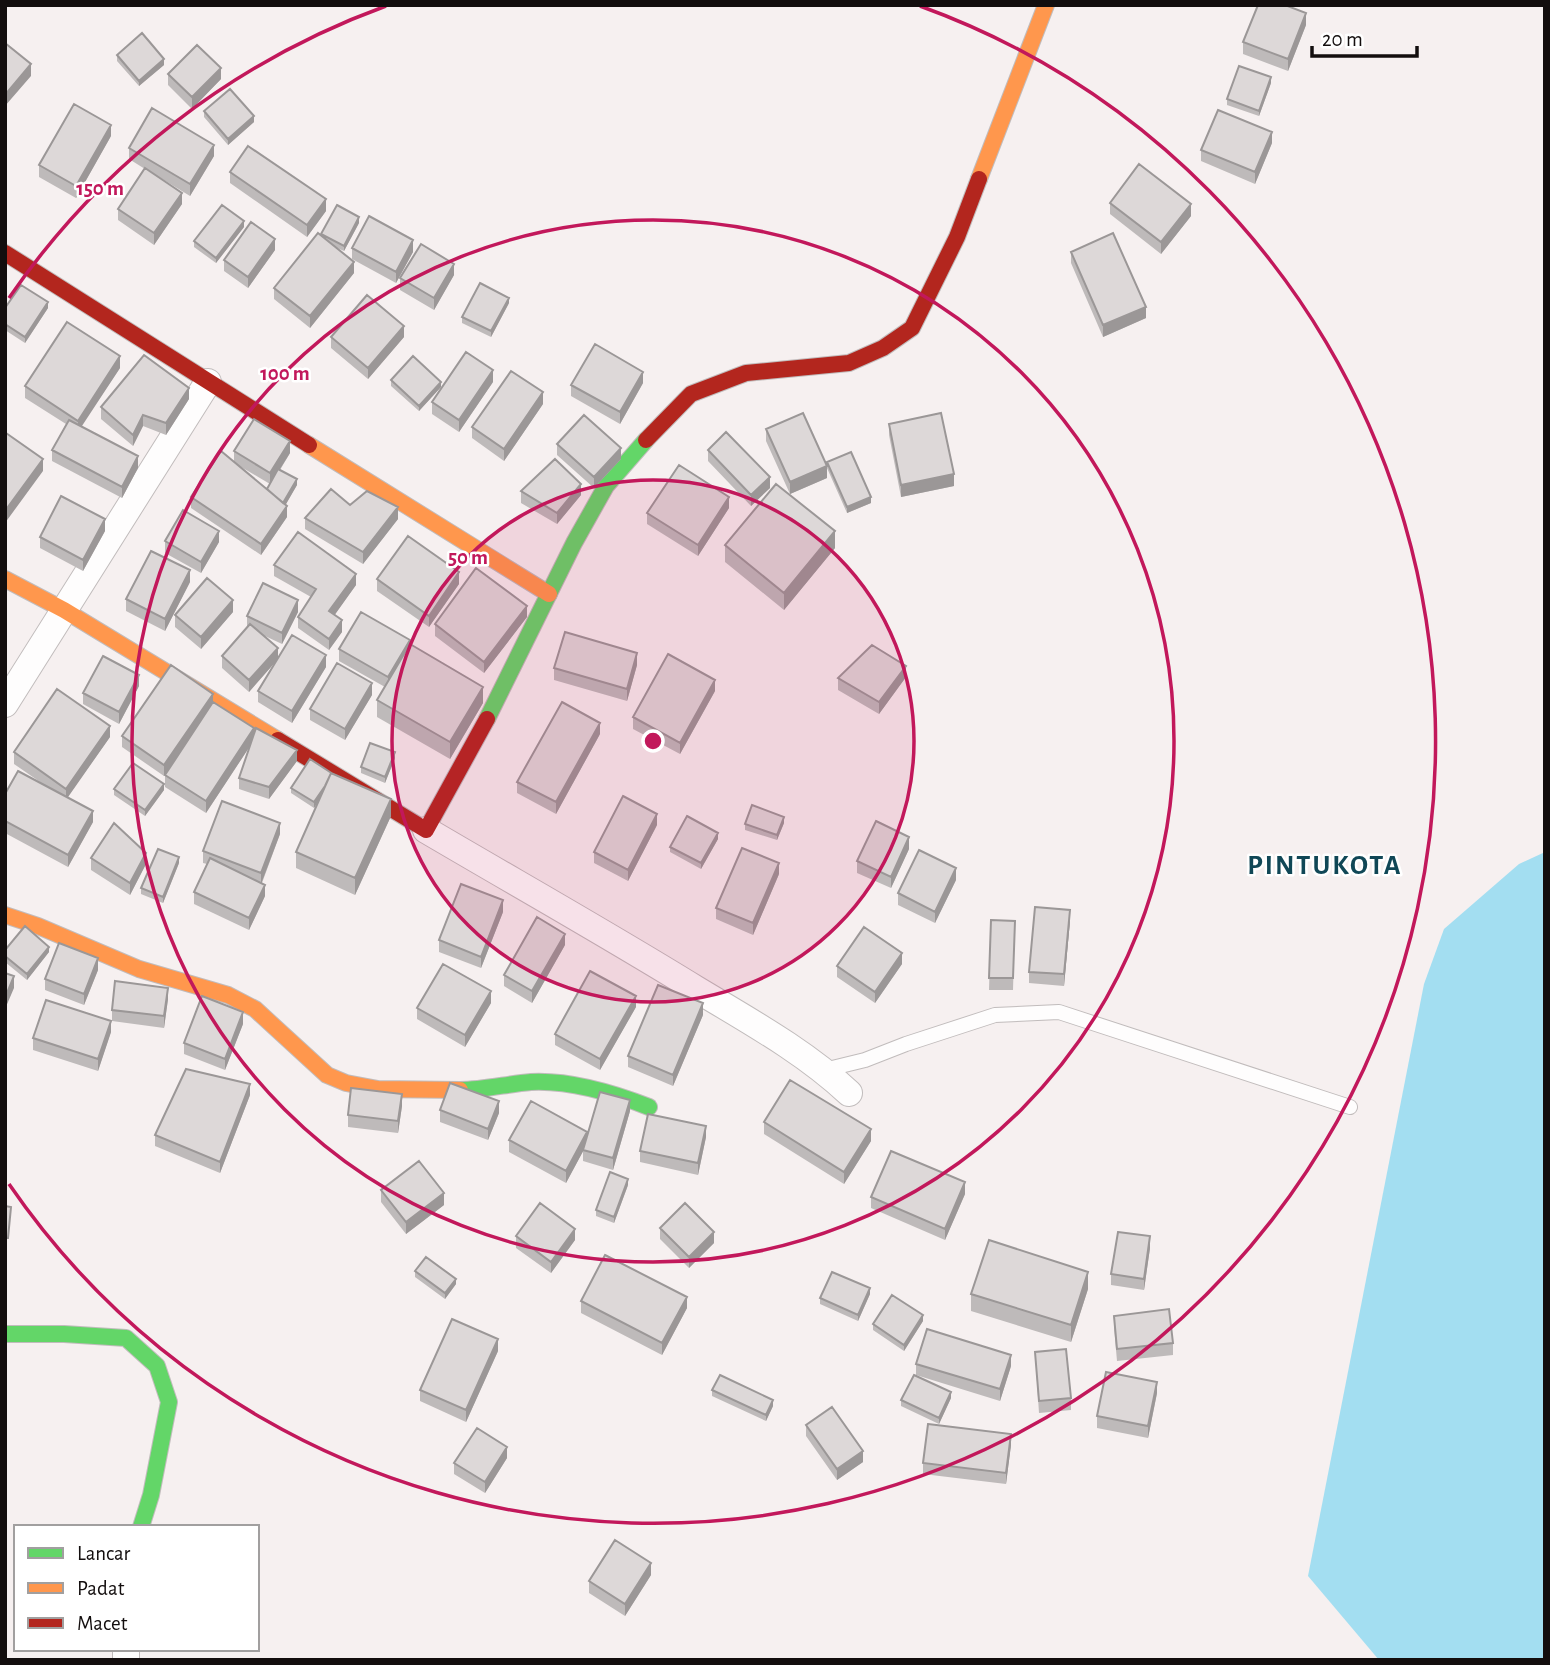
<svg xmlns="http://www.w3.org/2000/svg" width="1550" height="1665" viewBox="0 0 1550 1665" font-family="'Alegreya Sans',sans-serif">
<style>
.water{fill:#a3def1}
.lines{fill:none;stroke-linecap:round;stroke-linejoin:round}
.lane-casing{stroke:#c1bcbc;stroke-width:16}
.street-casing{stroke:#c1bcbc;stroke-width:28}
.fast-casing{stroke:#c1bcbc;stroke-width:18}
.slow-casing{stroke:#c1bcbc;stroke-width:18}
.jam-casing{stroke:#c1bcbc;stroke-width:18}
.lane{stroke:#fefdfd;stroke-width:14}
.street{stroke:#fefdfd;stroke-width:26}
.fast{stroke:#63d668;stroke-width:16}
.slow{stroke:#ff974d;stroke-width:16}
.jam{stroke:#b3261e;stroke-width:16}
.wall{fill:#bebaba;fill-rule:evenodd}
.shaded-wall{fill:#9b9797}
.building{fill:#ddd8d8;stroke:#9b9797;stroke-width:2}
.ring{fill:none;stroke:#c2185b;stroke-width:3.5}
.labels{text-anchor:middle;stroke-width:5;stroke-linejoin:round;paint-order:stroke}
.district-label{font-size:28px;font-weight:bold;letter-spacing:2px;fill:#104756;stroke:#fff}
.centre{fill:#c2185b;stroke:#fff;stroke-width:3.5}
.ring-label{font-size:21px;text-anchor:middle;font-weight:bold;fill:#c2185b;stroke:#fff;stroke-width:5;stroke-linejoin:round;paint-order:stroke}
</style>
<rect width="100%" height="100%" fill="#f6f0f0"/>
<path class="water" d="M1545,852V1660H1379L1308,1576L1424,984L1444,929L1519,864Z"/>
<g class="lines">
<defs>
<path id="lane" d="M824,1070L865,1060L906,1044L995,1015L1059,1012L1350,1107"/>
<path id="street" d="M5,704L208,382
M426,830C516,883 607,934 696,989C749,1021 804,1051 849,1093
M126,1649V1660"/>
<path id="fast" d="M487,719L574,543L606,486L646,440
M460,1090C484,1090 507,1084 531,1082C571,1080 613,1093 649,1107
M5,1334H64L126,1338L157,1366L169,1402L151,1495L141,1527"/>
<path id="slow" d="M979,179L1046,5
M309,445L549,594
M5,579L64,610L278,740
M5,915L38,926L139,969L228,995L255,1009L327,1075L346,1083L378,1089L460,1090"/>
<path id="jam" d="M5,253L309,445
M646,440L691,394L746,373L849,363L883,348L912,328L957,237L979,179
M278,740L426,830L487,719"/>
</defs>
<use href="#lane" class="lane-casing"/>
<use href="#street" class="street-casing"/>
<use href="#fast" class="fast-casing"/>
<use href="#slow" class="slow-casing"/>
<use href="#jam" class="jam-casing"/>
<use href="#lane" class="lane"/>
<use href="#street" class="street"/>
<use href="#fast" class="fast"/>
<use href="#slow" class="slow"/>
<use href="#jam" class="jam"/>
</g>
<path class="wall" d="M1306,25L1288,71L1243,54V42Z
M117,55L164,65L139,86L117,61Z
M168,74L221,79L192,109L168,85Z
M1271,83L1259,116L1227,105V99Z
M204,111L254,122L228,145L204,117Z
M111,136L76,198L39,177V165Z
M1272,143L1255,184L1201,161V150Z
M129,148L214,156L190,196L159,177L182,204L154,245L118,220V209L145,169L129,159Z
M230,172L326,211L307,237L230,183Z
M1110,203L1191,216L1161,254L1110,214Z
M359,223L344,251L335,247L354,273L310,328L274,299V288L321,236V234Z
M244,227L216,263L194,247V241Z
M352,248L413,252L396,283L352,259Z
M275,250L248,288L224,271V260Z
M1071,252L1146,318L1103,337L1071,263Z
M454,275L434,310L400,290V278Z
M509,303L491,337L462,323V317Z
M5,308H48L25,343L5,330Z
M331,337H404L368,379L331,348Z
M120,368L81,426L138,468L122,498L52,461V450L66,424L25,398V386Z
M391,380L441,387L419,411L391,386Z
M493,382L459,432L432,414V402Z
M643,383L620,424L571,396V385Z
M189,399L166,435L143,426L133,446L101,419V407Z
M543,404L504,461L472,438V427Z
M889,424L954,486L901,497L889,435Z
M766,429L827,478L790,494L766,441Z
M557,444L621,459L594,488L557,455Z
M708,450L770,488L751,506L708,461Z
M234,451L290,453L280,470L297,485L285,505L287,517L261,555L191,508V497L234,462ZM236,464L270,484L267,489Z
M827,462L871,503L847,513L827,468Z
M521,491L581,495L557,524L521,503Z
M729,508L698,556L647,524V513Z
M305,518L398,519L363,564L305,529Z
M105,531L83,571L40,548V537Z
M165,541L219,542L201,573L165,553Z
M725,545L835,548L784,610L725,562Z
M274,565L356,585L334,615L342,632L329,650L298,628V617L311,597L274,576Z
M377,579L459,584L429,627L377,591Z
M190,582L165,631L126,611V599Z
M233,612L201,649L175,627V615Z
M298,612L282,644L265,636L278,659L326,667L292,723L258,702V691L278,659L249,692L222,668V656L247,628V616Z
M527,617L484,673L435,636V624Z
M410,644L483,703L450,759L377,717V700L385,687L339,661V649Z
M637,665L627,701L554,680V668Z
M906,677L879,714L838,690V678Z
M139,686L119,724L83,704V693Z
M715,691L680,754L633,729V717Z
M372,695L345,740L310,720V709Z
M213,703L254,733L297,761L269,799L239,789V778L250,746L206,813L165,787V775L167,773L164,776L122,747V736Z
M600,734L556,814L517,793V782Z
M110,737L67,797L93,822L68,867L5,833V794L43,784L14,764V752Z
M395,758L385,783L361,773V767Z
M291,788L391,816L355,895L296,868V852L317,804L314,808L291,793Z
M114,789L164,790L145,816L114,795Z
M784,823L777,840L745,830V824Z
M657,825L628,881L594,863V852Z
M280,834L262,883L265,896L249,930L194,904V892L207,864L203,863V851Z
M718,839L701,869L670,852V847Z
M909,849L891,888L857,873V861Z
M91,858L146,864L130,895L91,870Z
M179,863L163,903L141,894V888Z
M779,874L753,935L716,919V908Z
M956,880L935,923L898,905V893Z
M503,912L481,968L439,952V940Z
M991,920L1015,921L1013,990H989Z
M1070,921L1064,986L1029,983V972Z
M565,945L532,1003L504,986V975Z
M5,950L49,952L27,980L5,962Z
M902,964L875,1003L837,977V966Z
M98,970L84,1005L45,990V979Z
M168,999L164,1028L112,1021V1010Z
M491,1003L465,1047L417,1019V1008Z
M636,1007L600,1070L555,1045V1034Z
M703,1015L673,1086L628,1067V1056Z
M243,1024L225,1070L184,1054V1043Z
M111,1032L98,1071L33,1050V1038Z
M250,1095L220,1173L155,1146V1135Z
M402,1106L398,1133L348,1127V1115Z
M440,1110L499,1113L488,1140L440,1122Z
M630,1111L613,1170L583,1161V1151L566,1183L509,1152V1140L587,1136Z
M764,1122L871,1141L844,1184L764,1134Z
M706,1137L698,1175L640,1162V1151Z
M628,1185L614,1223L596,1216V1210Z
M381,1190L444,1205L406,1234L381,1202Z
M965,1194L945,1240L871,1208V1197Z
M660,1228L714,1243L689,1268L660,1239Z
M516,1236L575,1240L551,1273L516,1248Z
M1150,1248L1144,1290L1111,1285V1274Z
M415,1271L456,1284L445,1299L415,1277Z
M1088,1289L1071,1342L971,1311V1294Z
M870,1294L858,1321L820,1304V1298Z
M581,1301L687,1308L662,1355L581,1313Z
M1114,1316L1173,1343V1355L1117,1361L1114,1327Z
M923,1321L904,1351L873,1330V1324Z
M498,1351L466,1422L420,1401V1390Z
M1035,1352L1071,1398V1410L1039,1413Z
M916,1364L1011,1366L1000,1401L916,1375Z
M712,1390L773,1406L766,1421L712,1396Z
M1157,1393L1148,1438L1097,1428V1416Z
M951,1398L939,1424L901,1406V1400Z
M806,1425L863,1462L837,1480L806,1436Z
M1011,1445L1006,1484L923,1474V1463Z
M507,1458L485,1493L454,1474V1463Z
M651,1575L625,1616L589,1593V1581Z"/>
<path class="shaded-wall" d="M1306,13V25L1288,71V59Z
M164,59V65L139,86V81Z
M31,64V76L5,106V95Z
M221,68V79L192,109V97Z
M1271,77V83L1259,116V111Z
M254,116V122L228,145V139Z
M111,125V136L76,198V186Z
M1272,132V143L1255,184V172Z
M214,145V156L190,196V184Z
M182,193V204L154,245V233Z
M326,199V211L307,237V225Z
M1191,204V216L1161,254V242Z
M359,217V223L344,251V246Z
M244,221V227L216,263V258Z
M275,239V250L248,288V277Z
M413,240V252L396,283V272Z
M354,262V273L310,328V316Z
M454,264V275L434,310V298Z
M509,298V303L491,337V331Z
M48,302V308L25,343V337Z
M1146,307V318L1103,337V325Z
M404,326V337L368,379V368Z
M7,338V349L5,352V340Z
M120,356V368L78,432V421Z
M493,370V382L459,432V420Z
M643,372V383L620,424V412Z
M441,382V387L419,411V406Z
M189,388V399L166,435V423Z
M543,392V404L504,461V449Z
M143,415V426L133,446V435Z
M290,441V453L270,485V473Z
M621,448V459L594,488V477Z
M138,456V468L122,498V487Z
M43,459V471L5,523V511Z
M827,466V478L790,494V482Z
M954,474V486L901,497V485Z
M770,477V488L751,506V495Z
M297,479V485L281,513V507Z
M581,484V495L557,524V513Z
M729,497V508L698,556V545Z
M871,497V503L847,513V507Z
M287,506V517L261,555V544Z
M398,507V519L363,564V552Z
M105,519V531L83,571V560Z
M219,531V542L201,573V562Z
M835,531V548L784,610V593Z
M190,570V582L165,631V619Z
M459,572V584L429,627V616Z
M356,574V585L329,623V611Z
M233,600V612L201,649V637Z
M298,600V612L282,644V633Z
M527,606V617L484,673V662Z
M342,620V632L329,650V639Z
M410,640V651L388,689V677Z
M278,648V659L249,692V680Z
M637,653V665L627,701V689Z
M326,655V667L292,723V711Z
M906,666V677L879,714V702Z
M139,675V686L119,724V712Z
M715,680V691L680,754V743Z
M372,683V695L345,740V729Z
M483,687V703L450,759V742Z
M213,694V706L164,776V765Z
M600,723V734L556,814V802Z
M110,726V737L66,800V789Z
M254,728V740L206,813V801Z
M297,750V761L269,799V787Z
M395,752V758L385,783V777Z
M333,774V779L314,808V802Z
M164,784V790L145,816V810Z
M391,799V816L355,895V878Z
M93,811V822L68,867V855Z
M657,814V825L628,881V870Z
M784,817V823L777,840V835Z
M280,823V834L261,884V873Z
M718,833V839L701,869V863Z
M909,837V849L891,888V877Z
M146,853V864L130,895V883Z
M179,857V863L163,903V897Z
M779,863V874L753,935V923Z
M956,868V880L935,923V912Z
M265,885V896L249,930V918Z
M503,900V912L481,968V957Z
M1070,910V921L1064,986V974Z
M565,934V945L532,1003V991Z
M49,947V952L27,980V974Z
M902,953V964L875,1003V992Z
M98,958V970L84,1005V994Z
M14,976V988L5,1009V998Z
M168,988V999L164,1028V1016Z
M491,991V1003L465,1047V1035Z
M636,996V1007L600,1070V1059Z
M703,1003V1015L673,1086V1075Z
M243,1012V1024L225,1070V1059Z
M111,1021V1032L98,1071V1059Z
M250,1084V1095L220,1173V1162Z
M402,1094V1106L398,1133V1121Z
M630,1100V1111L613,1170V1158Z
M499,1101V1113L488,1140V1129Z
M706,1126V1137L698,1175V1163Z
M871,1129V1141L844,1184V1172Z
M587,1132V1144L566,1183V1171Z
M628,1179V1185L614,1223V1217Z
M965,1182V1194L945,1240V1229Z
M444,1193V1205L406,1234V1222Z
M575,1229V1240L551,1273V1262Z
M714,1232V1243L689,1268V1257Z
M1150,1236V1248L1144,1290V1279Z
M1088,1272V1289L1071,1342V1325Z
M456,1279V1284L445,1299V1293Z
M870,1288V1294L858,1321V1315Z
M687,1297V1308L662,1355V1343Z
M923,1315V1321L904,1351V1345Z
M498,1339V1351L466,1422V1410Z
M1011,1355V1366L1000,1401V1389Z
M1157,1382V1393L1148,1438V1426Z
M951,1392V1398L939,1424V1418Z
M773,1400V1406L766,1421V1415Z
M1011,1434V1445L1006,1484V1473Z
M507,1447V1458L485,1493V1482Z
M863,1451V1462L837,1480V1469Z
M651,1563V1575L625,1616V1604Z"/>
<path class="building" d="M1258,5H1285L1306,13L1288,59L1243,42Z
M142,33L164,59L139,81L117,55Z
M5,43L31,64L5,95Z
M197,45L221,68L192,97L168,74Z
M1239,66L1271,77L1259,111L1227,99Z
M230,89L254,116L228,139L204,111Z
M74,104L111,125L76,186L39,165Z
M152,108L214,145L190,184L129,148Z
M1218,110L1272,132L1255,172L1201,150Z
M248,146L326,199L307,225L230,172Z
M1139,164L1191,204L1161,242L1110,203Z
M145,168L182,193L154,233L118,209Z
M222,205L244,221L216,258L194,241Z
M337,205L359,217L344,246L321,234Z
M369,216L413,240L396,272L352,248Z
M251,222L275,239L248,277L224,260Z
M318,233L354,262L310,316L274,288Z
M1113,233L1146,307L1103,325L1071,252Z
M421,244L454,264L434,298L400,278Z
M480,283L509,298L491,331L462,317Z
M21,285L48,302L25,337L5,324V308Z
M367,295L404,326L368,368L331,337Z
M67,322L120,356L78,421L25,386Z
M595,344L643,372L620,412L571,385Z
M466,352L493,370L459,420L432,402Z
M144,355L189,388L166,423L143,415L133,435L101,407Z
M413,356L441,382L419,406L391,380Z
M511,371L543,392L504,449L472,427Z
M803,413L827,466L790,482L766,429Z
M941,413L954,474L901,485L889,424Z
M584,415L621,448L594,477L557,444Z
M254,419L290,441L270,473L234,451Z
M69,420L138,456L122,487L52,450Z
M726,432L770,477L751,495L708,450Z
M6,433L43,459L5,511V434Z
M221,451L287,506L261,544L191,497Z
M851,452L871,497L847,507L827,462Z
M555,459L581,484L557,513L521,491Z
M679,465L729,497L698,545L647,513Z
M278,469L297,479L283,503L267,489Z
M776,484L835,531L784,593L725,545Z
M331,489L350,505L367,491L398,507L363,552L305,518Z
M61,496L105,519L83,560L40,537Z
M183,510L219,531L201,562L165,541Z
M298,532L356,574L329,611L342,620L329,639L298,617L316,589L274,565Z
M408,536L459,572L429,616L377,579Z
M151,551L190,570L165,619L126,599Z
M476,568L527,606L484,662L435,624Z
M207,578L233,600L201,637L175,615Z
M263,583L298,600L282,633L247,616Z
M361,612L410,640L388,677L339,649Z
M250,624L278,648L249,680L222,656Z
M565,632L637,653L627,689L554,668Z
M292,635L326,655L292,711L258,691Z
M410,644L483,687L450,742L377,700Z
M872,645L906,666L879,702L838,678Z
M668,654L715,680L680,743L633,717Z
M103,656L139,675L119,712L83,693Z
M337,663L372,683L345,729L310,709Z
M171,665L213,694L164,765L122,736Z
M57,689L110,726L66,789L14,752Z
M213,702L254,728L206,801L165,775Z
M562,702L600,723L556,802L517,782Z
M256,728L297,750L269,787L239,778Z
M370,743L395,752L385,777L361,767Z
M310,759L333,774L331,773L325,786L314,802L291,788Z
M133,763L164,784L145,810L114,789Z
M18,771L93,811L68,855L5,821V794Z
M331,773L391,799L355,878L296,852Z
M623,796L657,814L628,870L594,852Z
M222,801L280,823L261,873L203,851Z
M752,805L784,817L777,835L745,824Z
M687,816L718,833L701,863L670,847Z
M876,821L909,837L891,877L857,861Z
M114,823L146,853L130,883L91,858Z
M742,848L779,863L753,923L716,908Z
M158,849L179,857L163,897L141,888Z
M919,850L956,868L935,912L898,893Z
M210,858L265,885L249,918L194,892Z
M461,884L503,900L481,957L439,940Z
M1035,907L1070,910L1064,974L1029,972Z
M537,917L565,934L532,991L504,975Z
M991,920L1015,921L1013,978H989Z
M25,926L49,947L27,974L5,956V950Z
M864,927L902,953L875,992L837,966Z
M59,943L98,958L84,994L45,979Z
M443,964L491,991L465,1035L417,1008Z
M590,971L636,996L600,1059L555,1034Z
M5,973L14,976L5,998Z
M115,981L168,988L164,1016L112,1010Z
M658,985L703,1003L673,1075L628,1056Z
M202,996L243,1012L225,1059L184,1043Z
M46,1000L111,1021L98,1059L33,1038Z
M186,1069L250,1084L220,1162L155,1135Z
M790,1080L871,1129L844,1172L764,1122Z
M450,1083L499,1101L488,1129L440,1110Z
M351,1088L402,1094L398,1121L348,1115Z
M600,1092L630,1100L613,1158L583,1150Z
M531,1101L587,1132L566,1171L509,1140Z
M648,1114L706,1126L698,1163L640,1151Z
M891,1151L965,1182L945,1229L871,1197Z
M419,1161L444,1193L406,1222L381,1190Z
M610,1172L628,1179L614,1217L596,1210Z
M540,1203L575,1229L551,1262L516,1236Z
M685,1203L714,1232L689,1257L660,1228Z
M5,1206L11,1207L8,1238H5Z
M1118,1232L1150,1236L1144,1279L1111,1274Z
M989,1240L1088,1272L1071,1325L971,1294Z
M605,1255L687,1297L662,1343L581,1301Z
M426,1257L456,1279L445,1293L415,1271Z
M832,1272L870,1288L858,1315L820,1298Z
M892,1295L923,1315L904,1345L873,1324Z
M1169,1309L1173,1343L1117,1349L1114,1316Z
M452,1319L498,1339L466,1410L420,1390Z
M927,1329L1011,1355L1000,1389L916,1364Z
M1066,1349L1071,1398L1039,1401L1035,1352Z
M1106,1372L1157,1382L1148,1426L1097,1416Z
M720,1375L773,1400L766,1415L712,1390Z
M914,1375L951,1392L939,1418L901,1400Z
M832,1407L863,1451L837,1469L806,1425Z
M928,1424L1011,1434L1006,1473L923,1463Z
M477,1428L507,1447L485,1482L454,1463Z
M615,1540L651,1563L625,1604L589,1581Z"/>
<circle cx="653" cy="741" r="261" fill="#c2185b" fill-opacity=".12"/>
<g class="ring">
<circle cx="653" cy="741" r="261"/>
<circle cx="653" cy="741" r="521"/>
<path d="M9 298A782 782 0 0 1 386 6M920 6A782 782 0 1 1 9 1184"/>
</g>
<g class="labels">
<g class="district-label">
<text x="1325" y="874">PINTUKOTA</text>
</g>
</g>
<circle cx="653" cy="741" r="10" class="centre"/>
<g class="ring-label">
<text x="100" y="195">150 m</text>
<text x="285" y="380">100 m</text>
<text x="468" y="564">50 m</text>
</g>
<rect width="1550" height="1665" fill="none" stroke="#130e0e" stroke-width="14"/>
<rect x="14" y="1525" width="245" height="126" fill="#ffffff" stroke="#a19f9f" stroke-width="2"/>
<rect x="28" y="1548" width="35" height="10" fill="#63d668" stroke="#a19f9f" stroke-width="2"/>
<text x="77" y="1560" font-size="21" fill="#130e0e">Lancar</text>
<rect x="28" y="1583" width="35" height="10" fill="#ff974d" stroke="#a19f9f" stroke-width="2"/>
<text x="77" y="1595" font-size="21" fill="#130e0e">Padat</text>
<rect x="28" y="1618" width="35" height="10" fill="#b3261e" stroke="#a19f9f" stroke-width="2"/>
<text x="77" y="1630" font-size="21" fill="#130e0e">Macet</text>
<path d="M1312 46v10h105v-10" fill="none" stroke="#130e0e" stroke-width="3.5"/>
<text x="1322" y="46" font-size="21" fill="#130e0e" stroke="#ffffff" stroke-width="5" paint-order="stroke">20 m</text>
</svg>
